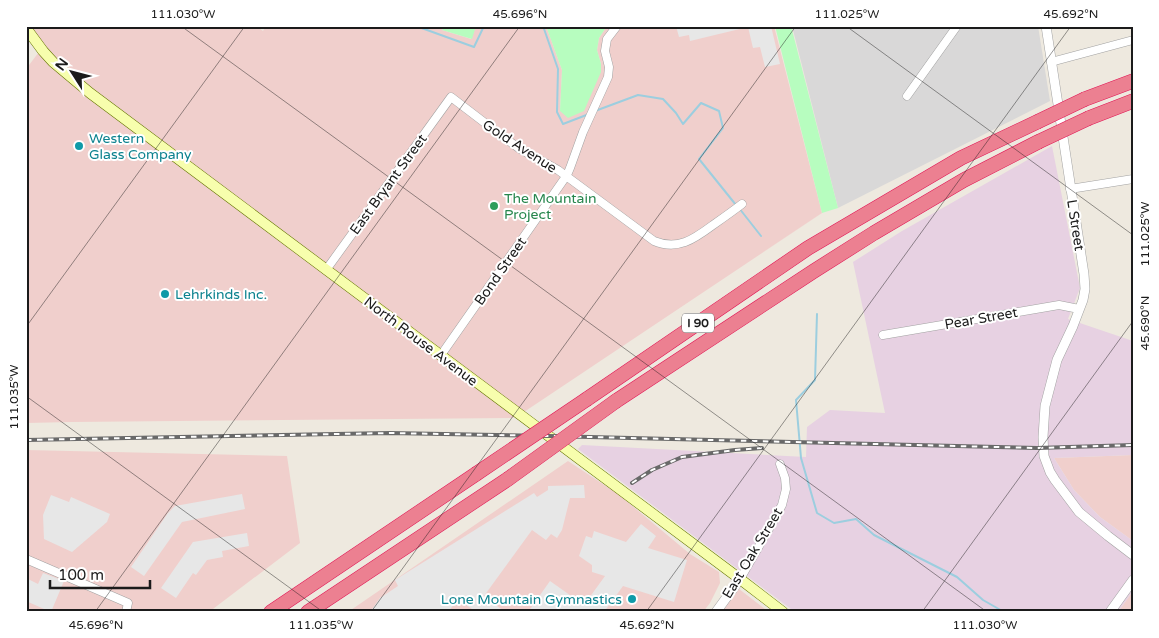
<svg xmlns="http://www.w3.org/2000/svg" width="1159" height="638" viewBox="0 0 1159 638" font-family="'Varela Round',sans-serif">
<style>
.residential{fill:#d9d8d8}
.commercial{fill:#f0cfcc}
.industrial{fill:#e7d1e2}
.park{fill:#b7fdbf}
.parking{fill:#e7e7e7}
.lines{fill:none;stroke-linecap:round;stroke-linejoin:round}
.stream{stroke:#9ccedf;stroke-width:2}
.minor-casing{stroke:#a2a2a2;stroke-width:9}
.tertiary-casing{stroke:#a2a2a2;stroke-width:10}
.secondary-casing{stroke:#647400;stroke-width:11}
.motorway-casing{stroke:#e11756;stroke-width:15}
.minor{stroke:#fff;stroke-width:8}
.tertiary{stroke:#fff;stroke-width:9}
.secondary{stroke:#f7fead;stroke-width:10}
.motorway{stroke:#ec8091;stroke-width:14}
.rail-casing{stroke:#696969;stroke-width:4}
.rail{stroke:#fff;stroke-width:2;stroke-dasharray:5.5;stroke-linecap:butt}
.motorway-bridge-casing{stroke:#e11756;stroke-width:15;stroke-linecap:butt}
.motorway-bridge{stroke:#ec8091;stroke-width:14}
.ticks{fill:none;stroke:#1b1b1b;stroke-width:1;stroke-opacity:0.45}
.culture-dot{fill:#0f9aa8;stroke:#fff;stroke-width:2}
.leisure-dot{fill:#2e9e5b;stroke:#fff;stroke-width:2}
.labels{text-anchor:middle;stroke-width:4;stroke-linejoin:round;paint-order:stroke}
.shield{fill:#fff;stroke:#5f5f5f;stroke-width:1}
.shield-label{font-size:12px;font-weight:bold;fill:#1b1b1b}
.culture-label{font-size:14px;fill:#0d838f;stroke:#fff;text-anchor:start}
.street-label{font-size:14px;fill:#1b1b1b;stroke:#fff}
.leisure-label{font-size:14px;fill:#27864d;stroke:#fff;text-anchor:start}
.neatline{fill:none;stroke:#1b1b1b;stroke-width:2}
.ticks-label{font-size:12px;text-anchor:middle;fill:#1b1b1b}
</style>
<rect width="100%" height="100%" fill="#eee9df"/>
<path class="residential" d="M792,26H1038L1050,101L838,208Z"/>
<path class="commercial" d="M26,26H256L263,31L266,26H445L442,30L471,39L476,26H546L562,70L560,111L601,64L597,50L599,38L607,26H774L822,213L521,414L512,418L72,422L26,423V69L42,48Z
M26,450L287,456L300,543L209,612H26Z
M1133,455V541L1100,517L1074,490L1054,458Z
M568,461L618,494L690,554L719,572L720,583L710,603L703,612H348Z
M739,589L769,612H722Z
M1133,591V612H1118Z"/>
<path class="industrial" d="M1052,146L1080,288L1068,319L1133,341V455L1054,458L1074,490L1100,517L1133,541V591L1118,612H795L578,449L582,445L806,457L807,427L830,410L885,413L853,262L902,231Z"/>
<path class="park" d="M445,26H476L472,39L442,30Z
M546,26H607L599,38L597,50L601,64V72L584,111L568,118L560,111L562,70Z
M775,26H791L838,208L822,213Z"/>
<path class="parking" d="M676,26H771L780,64L765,67L760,47L753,48L748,27L690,41L689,35L679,37Z
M584,485L585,498H570L562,530L557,538L551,534L546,540L532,530L484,596L505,612H476L458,599L448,612H370L380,598L398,586L395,580L534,493L537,497L548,490V486Z
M242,494L245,509L182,522L144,576L131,567L168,513L175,506Z
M51,495L69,502L71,497L110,514L107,522L72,552L44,539L43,515Z
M641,524L656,536L648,548L687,560L674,602L623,586L604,612H528L550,581L584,605L605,576L592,572V565L579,556L586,536L592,538L594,531L626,542Z
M247,533L249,546L222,551L223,557L207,560L196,575L193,573L176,598L161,588L193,542Z
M43,573L64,581L51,612L26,601V578L38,584Z"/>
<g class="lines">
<path class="stream" d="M416,26L474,47L484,26
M543,26L558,69L557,112L563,124L589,114
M595,111L638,95L663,99L676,113L683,124L701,103L719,111L723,128L699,159L736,205
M739,208L761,236
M817,314L815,380L796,400L801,458L817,513L834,523L856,519L874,535L957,577L983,600L1004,612"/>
<defs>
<path id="minor" d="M1051,62L1133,40
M907,96L957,26
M1070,189L1133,179
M326,270L451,97L502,136L520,149L558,170L654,241C678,251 694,239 713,225C723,218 733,211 742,204
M883,335L1059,305L1079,309
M441,355L567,175L570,168L583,132L608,77L609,67L605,51L607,39L617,26
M26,559L128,603L126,612
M740,579L770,527L782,505L786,489L785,478L780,464"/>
<path id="tertiary" d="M1046,26L1084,274L1085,289L1083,300L1073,326L1057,360L1045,406L1043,437L1044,456L1050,472L1055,480L1079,512L1108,536L1133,555
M716,612L740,579
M1110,612L1133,580"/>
<path id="secondary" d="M26,28L43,51L53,62L90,93L740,579L783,612"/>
<path id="motorway" d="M1085,99L1133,81
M1089,118L1133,101
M587,399L808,248L961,158L1037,122
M616,401L814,271L874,233L964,180L1038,142
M271,612L476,474
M308,612L508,479"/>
</defs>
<use href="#minor" class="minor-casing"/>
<use href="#tertiary" class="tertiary-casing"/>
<use href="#secondary" class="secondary-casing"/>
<use href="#motorway" class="motorway-casing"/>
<use href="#minor" class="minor"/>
<use href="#tertiary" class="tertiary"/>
<use href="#secondary" class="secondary"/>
<use href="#motorway" class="motorway"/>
<defs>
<path id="rail" d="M26,440L390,433L549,436L1037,448L1133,445
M632,483L652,470L682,457L735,450L762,448"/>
</defs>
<use href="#rail" class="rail-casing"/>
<use href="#rail" class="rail"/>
<defs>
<path id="motorway-bridge" d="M1037,122L1085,99
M1038,142L1089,118
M476,474L587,399
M508,479L616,401"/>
</defs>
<use href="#motorway-bridge" class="motorway-bridge-casing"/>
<use href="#motorway-bridge" class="motorway-bridge"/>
</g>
<path class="ticks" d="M181,26L987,612M846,26L1133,235M26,327L245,26M26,396L323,612M95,612L520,26M371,612L796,26M646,612L1071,26M922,612L1133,321"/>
<g class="culture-dot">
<circle cx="79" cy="146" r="5"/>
<circle cx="165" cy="294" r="5"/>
<circle cx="632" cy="599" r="5"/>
</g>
<circle class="leisure-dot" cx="494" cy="206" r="5"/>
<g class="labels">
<rect class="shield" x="682" y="313.5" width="32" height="19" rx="4"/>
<g class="shield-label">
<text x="698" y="327">I 90</text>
</g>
<g class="culture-label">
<text x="89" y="143">Western<tspan x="89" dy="16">Glass Company</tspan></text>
<text x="175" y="299">Lehrkinds Inc.</text>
<text x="622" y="604" text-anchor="end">Lone Mountain Gymnastics</text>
</g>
<g class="street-label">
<text transform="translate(520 146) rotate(33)" y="5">Gold Avenue</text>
<text transform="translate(388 184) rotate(-54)" y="5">East Bryant Street</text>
<text transform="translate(1076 225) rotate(81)" y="5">L Street</text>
<text transform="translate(500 271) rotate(-55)" y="5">Bond Street</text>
<text transform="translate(981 318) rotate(-10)" y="5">Pear Street</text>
<text transform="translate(421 341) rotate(37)" y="5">North Rouse Avenue</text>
<text transform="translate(752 553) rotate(-59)" y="5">East Oak Street</text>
</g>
<g class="leisure-label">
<text x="504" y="203">The Mountain<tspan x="504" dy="16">Project</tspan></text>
</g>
</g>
<rect width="1159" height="638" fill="none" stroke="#ffffff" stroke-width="55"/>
<g transform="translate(72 72) rotate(306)" stroke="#ffffff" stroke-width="4" paint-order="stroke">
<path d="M0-4L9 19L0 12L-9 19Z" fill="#1b1b1b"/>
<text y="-8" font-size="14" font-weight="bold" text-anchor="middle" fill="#1b1b1b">N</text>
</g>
<path d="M50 580v8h100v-8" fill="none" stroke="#1b1b1b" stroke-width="2.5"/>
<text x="58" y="580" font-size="15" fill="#1b1b1b" stroke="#ffffff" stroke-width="4" paint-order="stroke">100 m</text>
<rect x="28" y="28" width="1104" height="582" class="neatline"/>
<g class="ticks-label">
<text x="183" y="18">111.030°W</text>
<text x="520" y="18">45.696°N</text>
<text x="847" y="18">111.025°W</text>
<text x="1071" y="18">45.692°N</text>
<text transform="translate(1145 234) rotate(-90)" y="4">111.025°W</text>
<text transform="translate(1145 323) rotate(-90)" y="4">45.690°N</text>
<text transform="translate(14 397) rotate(-90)" y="4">111.035°W</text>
<text x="96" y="629">45.696°N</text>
<text x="321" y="629">111.035°W</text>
<text x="647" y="629">45.692°N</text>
<text x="985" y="629">111.030°W</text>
</g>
</svg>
